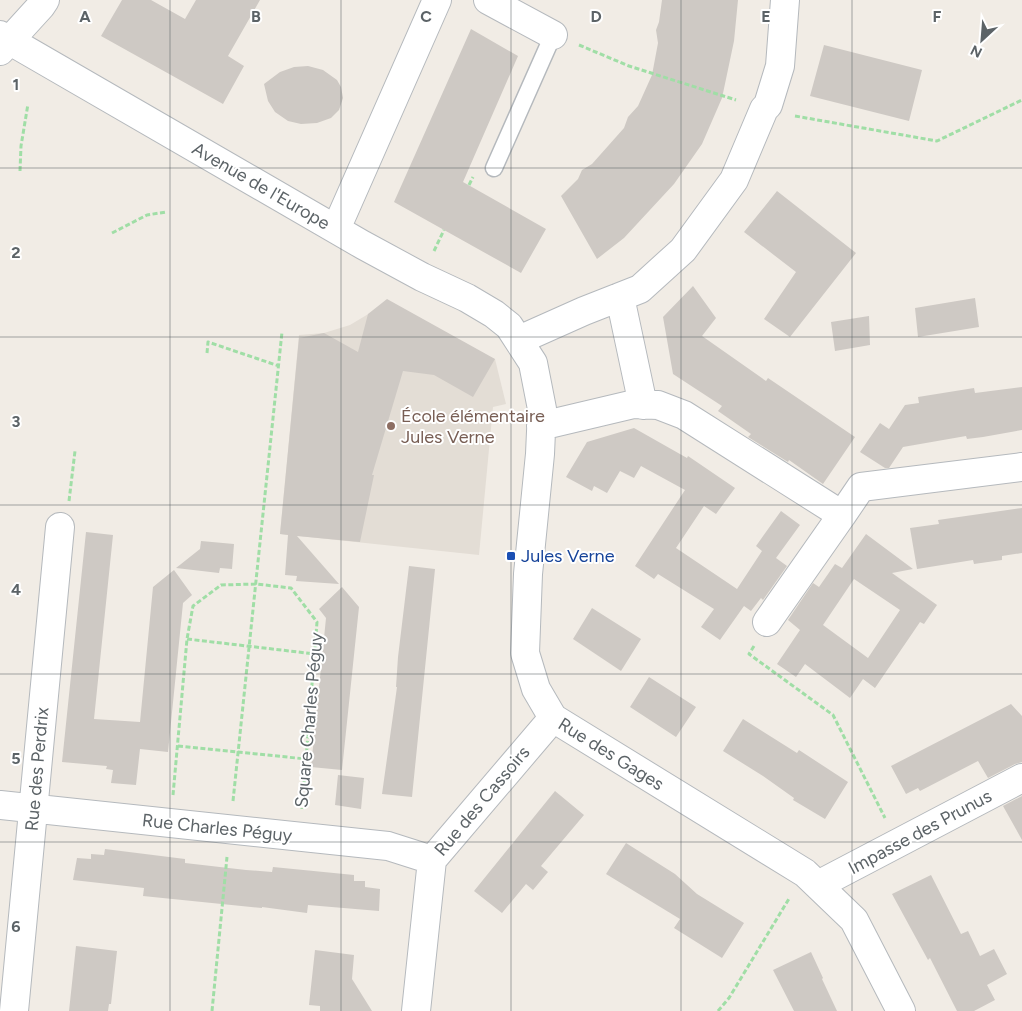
<svg xmlns="http://www.w3.org/2000/svg" width="1022" height="1011" viewBox="0 0 1022 1011" font-family="Figtree,sans-serif">
<style>
.education{fill:#e3ddd5}
.building{fill:#cec9c4;fill-rule:evenodd}
.lines{fill:none;stroke-linecap:round;stroke-linejoin:round}
.lane-casing{stroke:#b5b9bd;stroke-width:19}
.street-casing{stroke:#b5b9bd;stroke-width:30}
.path{stroke:#a0dea6;stroke-width:3;stroke-dasharray:5 2.5;stroke-linecap:butt}
.lane{stroke:#fff;stroke-width:16}
.street{stroke:#fff;stroke-width:28}
.grid{fill:none;stroke:#5c6367;stroke-width:1;stroke-opacity:0.55}
.education-dot{fill:#8d6e63;stroke:#fff;stroke-width:2}
.transit-dot{fill:#1a4fb4;stroke:#fff;stroke-width:2}
.labels{text-anchor:middle;stroke-width:4;stroke-linejoin:round;paint-order:stroke}
.street-label{font-size:18px;fill:#5c6367;stroke:#fff}
.education-label{font-size:18px;fill:#785e54;stroke:#fff;text-anchor:start}
.transit-label{font-size:18px;fill:#164399;stroke:#fff;text-anchor:start}
.grid-label{font-size:16px;text-anchor:middle;font-weight:bold;fill:#5c6367;stroke:#fff;stroke-width:4;stroke-linejoin:round;paint-order:stroke}
</style>
<rect width="100%" height="100%" fill="#f1ece5"/>
<path class="education" d="M370,313L495,359L506,404L493,407L479,555L280,534L299,335L324,333L350,325Z"/>
<path class="building" d="M122,0H151L185,19L196,0H260L228,56L244,66L223,104L101,36Z
M662,0H738L734,41L722,98L702,144L674,184L624,238L597,259L561,196L578,179L582,170L592,164L624,128L628,117L638,106L652,75L658,43L656,30L659,22Z
M471,29L518,56L463,182L546,229L521,273L394,202Z
M824,45L922,70L909,121L810,96Z
M308,66L323,70L337,80L341,87L343,98L339,110L331,118L317,123L301,124L288,121L275,112L268,101L264,84L280,72L294,67Z
M777,191L856,253L790,337L764,319L796,272L744,232Z
M693,286L716,318L702,336L766,381L768,378L855,437L823,484L789,460L788,462L748,437L751,434L718,411L722,406L673,374L663,317Z
M975,298L979,327L918,337L915,308Z
M387,299L495,359L473,397L434,375L403,371L372,475H374L360,542L297,536L339,584L296,581L297,576L285,575L288,535L280,534L299,338L324,333L358,352L368,314Z
M869,316L870,345L835,351L831,322Z
M1022,387V430L983,437L967,439L966,436L903,447L889,468H885L860,452L880,423L889,429L905,405L919,403L918,397L974,388L975,393Z
M634,428L687,458L688,456L735,488L716,514L704,506L676,548L737,589L762,551L756,546L781,511L800,525L776,558L787,566L763,600L761,598L751,611L744,606L720,640L701,627L714,609L658,574L654,579L635,566L685,490L641,466L634,478L620,471L607,493L594,486L592,491L566,477L587,442Z
M1022,508V553L1002,556V560L974,564L973,560L917,569L910,528L939,524L938,520Z
M86,532L113,535L94,719L140,722L153,587L174,570L192,595L183,603L168,752L140,749L136,785L111,783L113,770L106,769L107,766L62,762Z
M866,534L913,569L892,573L937,605L924,624L920,622L875,688L863,679L850,698L805,664L796,677L777,664L800,630L788,620L813,583L819,587L835,564L842,568ZM854,579L900,610L868,658L823,625Z
M201,541L234,544L232,569L220,568L219,573L176,568L200,549Z
M409,566L435,569L412,797L382,794L397,687H396L398,657Z
M342,587L359,607L342,770L311,767L326,618L319,609Z
M592,608L641,639L621,671L573,639Z
M649,677L696,707L676,737L630,707Z
M1011,704L1022,716V762L1015,764L988,778L978,761L920,791L918,788L906,794L891,766Z
M743,719L797,753L799,750L848,782L825,819L793,800L794,798L763,776L723,751Z
M338,775L364,778L361,809L335,805Z
M555,791L584,815L541,866L548,872L533,890L526,884L502,913L474,891Z
M1022,796V840L1003,806Z
M626,843L675,874L697,894L744,923L722,958L674,928L680,919L606,874Z
M105,849L185,859V863L246,870L272,872L273,867L354,875V881H365V887L380,889L379,911L308,905L307,913L262,907V908L143,896L144,888L73,880L77,858L91,859V854L104,855Z
M931,875L961,934L968,931L980,956L994,949L1007,974L987,985L995,1000L974,1011H957L930,958L928,960L892,894Z
M76,946L117,951L111,1004H109L108,1011H69Z
M315,950L354,955L352,979L372,1011H320V1006L309,1005Z
M811,952L823,978L822,979L837,1011H794L773,970Z"/>
<g class="lines">
<defs>
<path id="lane" d="M494,168L553,35"/>
<path id="street" d="M488,0L553,35
M0,35L363,245L422,277L467,298L494,314L509,326L533,363L542,409L540,454L528,574L525,653L536,689L553,718L805,873L854,920L901,1011
M0,51L41,6L45,0
M336,229L437,0
M620,297L643,405
M519,340L584,311L640,289L683,250L734,180L764,109L768,105L780,66L785,0
M541,426L634,404L658,405L684,415L842,515L861,487L1022,467
M767,622L842,515
M0,805L388,846L432,860
M818,885L1022,778
M14,1011L60,527
M416,1011L432,860L553,718"/>
</defs>
<use href="#lane" class="lane-casing"/>
<use href="#street" class="street-casing"/>
<path class="path" d="M579,45L629,66L736,100
M795,116L937,141L1022,100
M20,171L21,146L28,104
M469,185L473,177
M112,233L147,215L166,212
M434,251L444,230
M207,353L208,342L279,366
M69,501L75,451
M187,639L315,654
M754,646L749,654L833,715L885,818
M178,746L306,759
M173,795L187,639L193,606L221,585L256,584L291,588L317,622L302,809
M233,801L282,332
M212,1011L227,857
M718,1011L729,998L790,897"/>
<use href="#lane" class="lane"/>
<use href="#street" class="street"/>
</g>
<path class="grid" d="M170,0V1011M341,0V1011M511,0V1011M681,0V1011M852,0V1011M0,168H1022M0,337H1022M0,505H1022M0,674H1022M0,842H1022"/>
<circle class="education-dot" cx="391" cy="426" r="5"/>
<rect class="transit-dot" x="506" y="551" width="10" height="10" rx="2.5"/>
<g class="labels">
<g class="street-label">
<text transform="translate(261 186) rotate(30)" y="6">Avenue de l'Europe</text>
<text transform="translate(309 720) rotate(-85)" y="6">Square Charles Péguy</text>
<text transform="translate(611 754) rotate(32)" y="6">Rue des Gages</text>
<text transform="translate(37 769) rotate(-85)" y="6">Rue des Perdrix</text>
<text transform="translate(482 801) rotate(-50)" y="6">Rue des Cassoirs</text>
<text transform="translate(217 828) rotate(6)" y="6">Rue Charles Péguy</text>
<text transform="translate(920 832) rotate(-28)" y="6">Impasse des Prunus</text>
</g>
<g class="education-label">
<text x="401" y="422">École élémentaire<tspan x="401" dy="21">Jules Verne</tspan></text>
</g>
<g class="transit-label">
<text x="521" y="562">Jules Verne</text>
</g>
</g>
<g class="grid-label">
<text x="85" y="22">A</text>
<text x="256" y="22">B</text>
<text x="426" y="22">C</text>
<text x="596" y="22">D</text>
<text x="766" y="22">E</text>
<text x="937" y="22">F</text>
<text x="16" y="90">1</text>
<text x="16" y="258">2</text>
<text x="16" y="427">3</text>
<text x="16" y="595">4</text>
<text x="16" y="764">5</text>
<text x="16" y="932">6</text>
</g>
<g transform="translate(982 40) rotate(206)" stroke="#ffffff" stroke-width="4" paint-order="stroke">
<path d="M0-4L9 19L0 12L-9 19Z" fill="#5c6367"/>
<text y="-8" font-size="14" font-weight="bold" text-anchor="middle" fill="#5c6367">N</text>
</g>
</svg>
